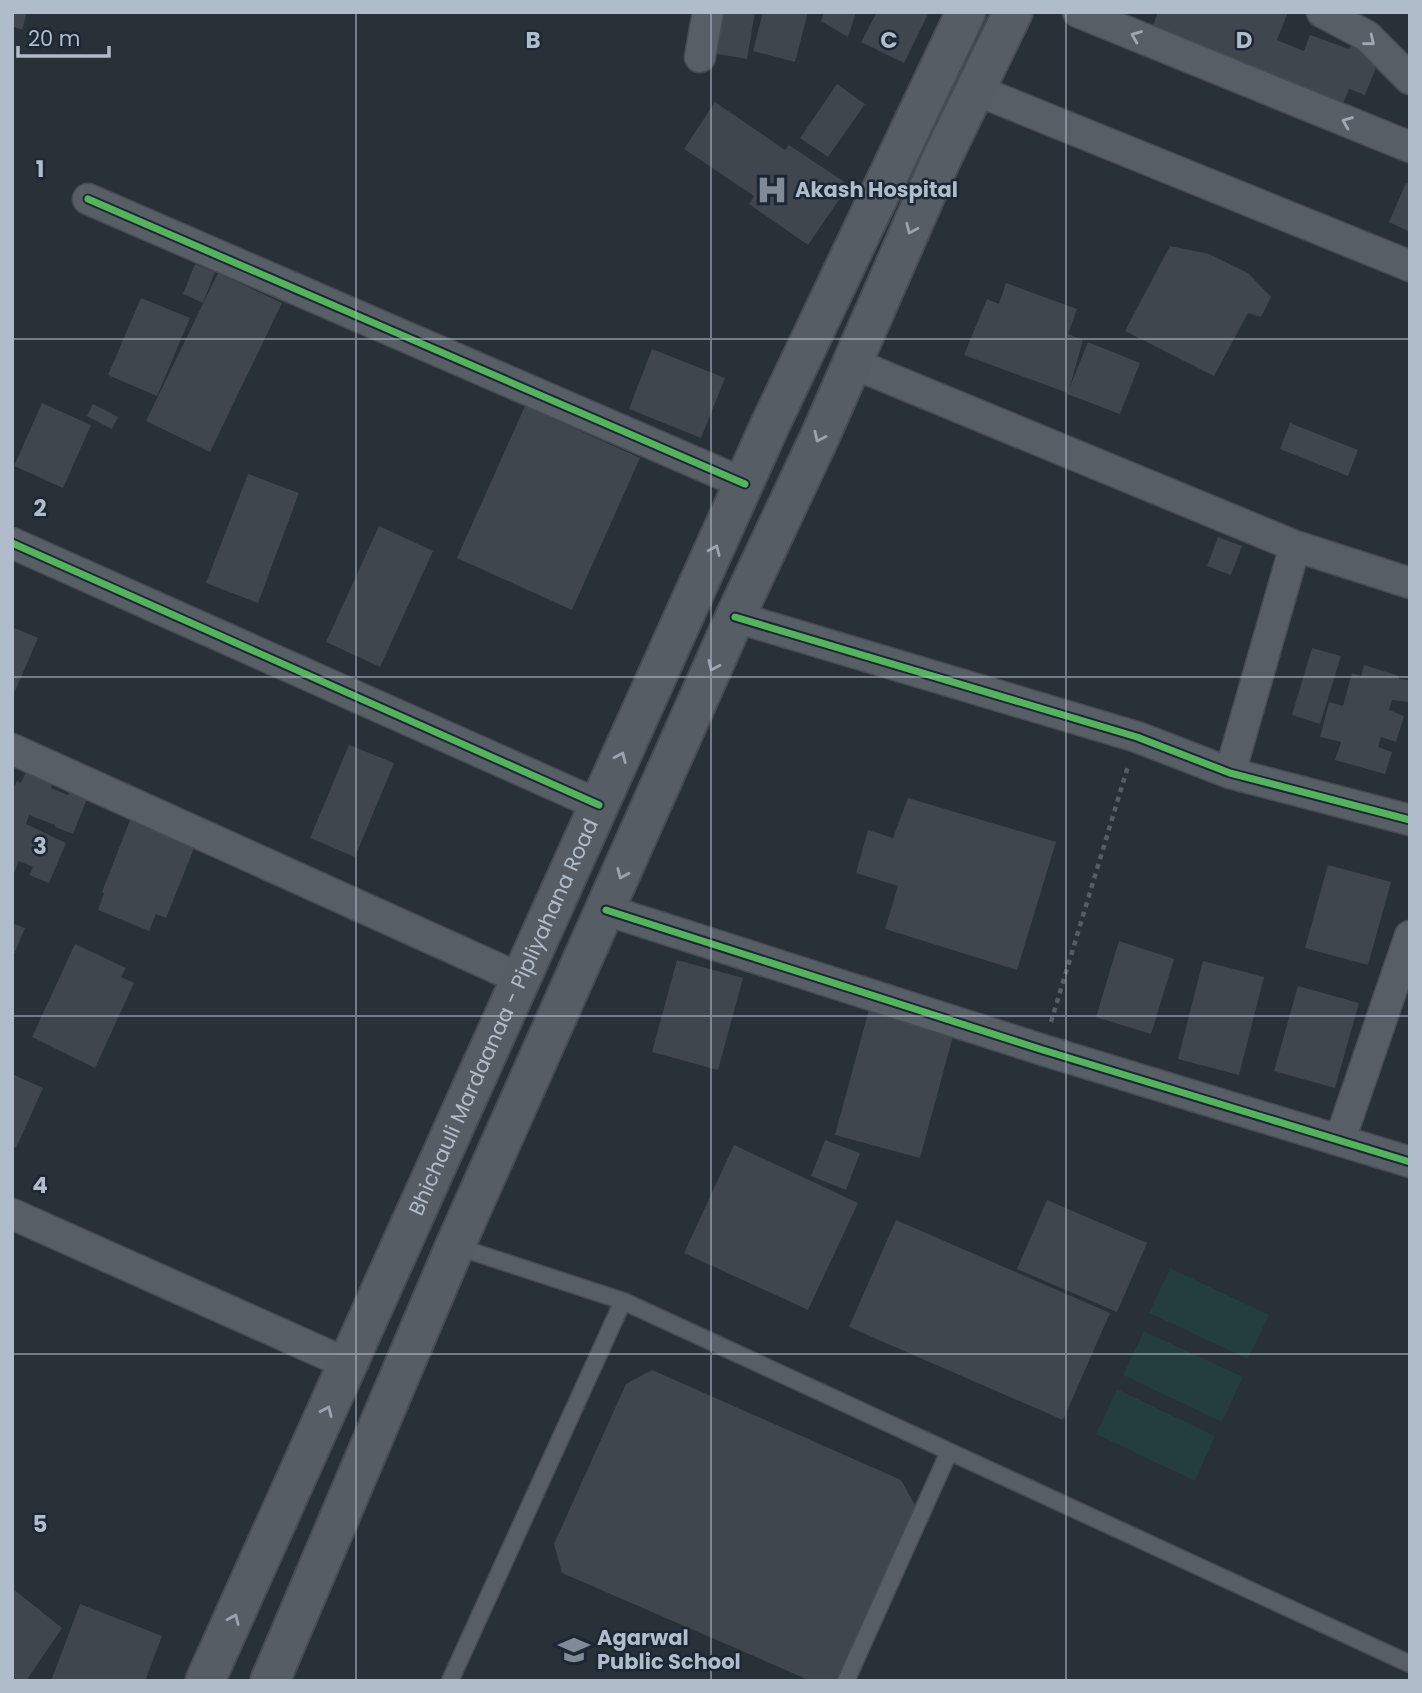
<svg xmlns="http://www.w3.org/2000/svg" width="1422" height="1693" viewBox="0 0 1422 1693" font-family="Poppins,sans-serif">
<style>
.green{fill:#243d3f}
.building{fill:#40464e}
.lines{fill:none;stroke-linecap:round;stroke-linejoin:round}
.lane-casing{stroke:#474c53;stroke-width:19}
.street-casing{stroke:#474c53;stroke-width:33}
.secondary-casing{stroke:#474c53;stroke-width:42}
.path{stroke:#565d63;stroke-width:4.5;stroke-dasharray:5 5;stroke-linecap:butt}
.lane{stroke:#585e66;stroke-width:16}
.street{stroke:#585e66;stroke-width:30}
.secondary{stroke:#575d64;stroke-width:38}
.cycleway-casing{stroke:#1b2734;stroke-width:11}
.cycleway{stroke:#56b35d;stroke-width:7}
.oneway{stroke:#9fa9b6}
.oneway2{stroke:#9aa4b0}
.grid{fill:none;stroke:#b1bcca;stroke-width:2;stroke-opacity:0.55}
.labels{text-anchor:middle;stroke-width:5;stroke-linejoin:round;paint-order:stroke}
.poi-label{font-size:21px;font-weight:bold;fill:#b1bcca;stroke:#1b2734;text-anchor:start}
.street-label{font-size:21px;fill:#b1bcca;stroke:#1b2734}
.grid-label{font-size:23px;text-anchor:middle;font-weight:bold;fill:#b1bcca;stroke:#1b2734;stroke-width:5;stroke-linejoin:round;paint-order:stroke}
</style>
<rect width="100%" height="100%" fill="#283038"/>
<path class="green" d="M1170,1268L1269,1315L1248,1359L1149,1313Z
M1144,1331L1243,1377L1222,1422L1123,1375Z
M1117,1389L1215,1436L1195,1481L1096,1434Z"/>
<path class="building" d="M12,12H27L22,30L12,26Z
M719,12H755L747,59L712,53Z
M763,12H808L795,62L753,51Z
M824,12H856L848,37L821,21Z
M877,12H929L904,63L861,42Z
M1158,12H1288L1277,40L1304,51L1310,35L1349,49L1355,41L1377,65L1365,95L1349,89L1343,104L1152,28Z
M837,84L865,104L828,157L800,138Z
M715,102L785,150L789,145L849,185L808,245L749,204L754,196L684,149Z
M1406,183L1410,185V232L1389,222Z
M1170,246L1209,254L1248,273L1271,297L1261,317L1248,313L1214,376L1125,331Z
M195,264L215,272L203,303L183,294Z
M218,273L282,303L210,452L146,421Z
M1006,283L1077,309L1068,334L1083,340L1068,393L964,355L987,299L999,304Z
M141,298L190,318L157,396L108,375Z
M1088,342L1140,363L1120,414L1067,394Z
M652,349L725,378L701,438L629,409Z
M42,403L91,425L63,488L14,466Z
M93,404L118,417L112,429L87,416Z
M525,406L640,458L572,610L457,558Z
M1290,423L1358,450L1348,476L1280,449Z
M248,474L299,493L258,603L206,583Z
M379,526L433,551L380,667L326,642Z
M1218,537L1242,546L1231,575L1207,566Z
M12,627L38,638L12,698Z
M1312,648L1341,656L1320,724L1292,715Z
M1364,665L1399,676V679L1410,680L1409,702L1392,700L1389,710L1404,716L1396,742L1381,737L1378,747L1392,752L1385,774L1335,760L1341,742L1320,737L1329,702L1343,706L1352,673L1361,676Z
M349,745L394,763L355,857L310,838Z
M28,767L55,778L51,788L68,795L70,788L88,796L73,834L55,827V825L29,815L26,824L66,843L49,883L29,875L33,867L19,861L14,873L12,872V791L17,781L21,783Z
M908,798L1056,842L1017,970L885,929L898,886L856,873L868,830L893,838Z
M132,815L197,841L166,918L156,914L149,931L98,910L104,893L102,892Z
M1328,865L1391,882L1368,965L1305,948Z
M12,923L25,928L12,959Z
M1119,941L1174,959L1151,1034L1096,1017Z
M75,944L126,968L121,977L134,983L95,1068L32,1037Z
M677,960L743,978L718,1070L652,1052Z
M1203,961L1264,977L1239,1075L1178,1059Z
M1298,986L1359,1003L1335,1088L1274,1071Z
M871,1002L956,1025L920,1158L835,1135Z
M12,1074L43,1088L16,1148L12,1146Z
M825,1140L860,1153L846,1190L811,1176Z
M734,1145L858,1203L808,1310L684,1253Z
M1047,1200L1147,1243L1117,1312L1017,1269Z
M896,1220L1110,1313L1063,1420L849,1327Z
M652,1370L901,1480L916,1507L837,1679L811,1681L562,1573L554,1544L626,1384Z
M12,1588L62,1628L26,1681H12Z
M80,1604L162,1636L145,1681H51Z"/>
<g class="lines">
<defs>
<path id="lane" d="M623,1301L1410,1664
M450,1681L623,1301L455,1246
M846,1681L949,1452"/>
<path id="street" d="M1078,12L1410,147
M1322,12L1367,36L1410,79
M700,57L708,12
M976,90L1410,266
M88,199L745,484
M852,363L1295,546L1410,583
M12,543L599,805
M735,617L1137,737L1230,773L1410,820
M12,749L521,979
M1230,773L1295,546
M606,910L1043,1050L1410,1162
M1340,1140L1410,936
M12,1214L348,1364"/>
<g id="secondary">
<path id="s1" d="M205,1681L770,425L966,12"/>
<path d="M270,1681L455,1246L735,617L822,432L941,160L1013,12"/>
</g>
</defs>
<use href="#lane" class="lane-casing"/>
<use href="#street" class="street-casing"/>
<use href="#secondary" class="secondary-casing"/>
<path class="path" d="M1051,1022L1128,766"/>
<use href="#lane" class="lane"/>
<use href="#street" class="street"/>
<use href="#secondary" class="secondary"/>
<defs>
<path id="cycleway" d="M88,199L745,484
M12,543L599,805
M735,617L1137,737L1230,773L1410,820
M606,910L1043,1050L1410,1162"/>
</defs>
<use href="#cycleway" class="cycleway-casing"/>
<use href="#cycleway" class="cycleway"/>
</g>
<defs><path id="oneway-chevron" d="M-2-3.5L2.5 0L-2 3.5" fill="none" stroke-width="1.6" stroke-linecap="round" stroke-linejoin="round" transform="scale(1.75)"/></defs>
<g class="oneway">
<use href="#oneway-chevron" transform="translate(1136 36) rotate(-158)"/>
<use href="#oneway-chevron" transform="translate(1370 41) rotate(39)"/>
<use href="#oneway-chevron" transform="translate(1347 122) rotate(-158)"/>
</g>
<g class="oneway2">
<use href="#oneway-chevron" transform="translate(911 229) rotate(114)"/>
<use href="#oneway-chevron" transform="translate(819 437) rotate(115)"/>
<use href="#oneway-chevron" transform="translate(715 550) rotate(-66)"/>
<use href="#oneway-chevron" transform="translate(713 666) rotate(114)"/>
<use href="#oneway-chevron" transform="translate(621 757) rotate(-66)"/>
<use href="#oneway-chevron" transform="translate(622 874) rotate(114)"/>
<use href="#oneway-chevron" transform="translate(327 1411) rotate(-66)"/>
<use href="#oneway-chevron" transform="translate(234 1619) rotate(-66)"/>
</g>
<path class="grid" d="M356,12V1681M711,12V1681M1066,12V1681M12,339H1410M12,677H1410M12,1016H1410M12,1354H1410"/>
<defs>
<symbol id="hospital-bare" viewBox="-9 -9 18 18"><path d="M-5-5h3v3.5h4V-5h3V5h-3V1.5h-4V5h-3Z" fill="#818b97" stroke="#1b2734" stroke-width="2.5" paint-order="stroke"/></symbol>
<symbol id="school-bare" viewBox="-9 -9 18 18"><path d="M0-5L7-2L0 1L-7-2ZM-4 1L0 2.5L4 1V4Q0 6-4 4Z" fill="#818b97" stroke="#1b2734" stroke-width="2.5" paint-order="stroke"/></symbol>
</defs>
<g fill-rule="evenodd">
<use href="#hospital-bare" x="750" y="168" width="44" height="44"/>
<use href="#school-bare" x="552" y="1628" width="44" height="44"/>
</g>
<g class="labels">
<g class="poi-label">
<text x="795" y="197">Akash Hospital</text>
<text x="597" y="1645">Agarwal<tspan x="597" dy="24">Public School</tspan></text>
</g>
<g class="street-label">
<text dy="7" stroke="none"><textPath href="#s1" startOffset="728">Bhichauli Mardaanaa - Pipliyahana Road</textPath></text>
</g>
</g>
<g class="grid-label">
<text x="533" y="48">B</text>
<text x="889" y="48">C</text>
<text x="1244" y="48">D</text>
<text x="40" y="177">1</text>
<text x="40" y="516">2</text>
<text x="40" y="854">3</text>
<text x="40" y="1193">4</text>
<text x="40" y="1532">5</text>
</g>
<rect width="1422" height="1693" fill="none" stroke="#b1bcca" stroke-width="28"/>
<path d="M18 46v10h91v-10" fill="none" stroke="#b1bcca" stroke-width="3.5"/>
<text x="28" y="46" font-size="21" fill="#b1bcca" stroke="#1b2734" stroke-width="5" paint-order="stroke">20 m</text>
</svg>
